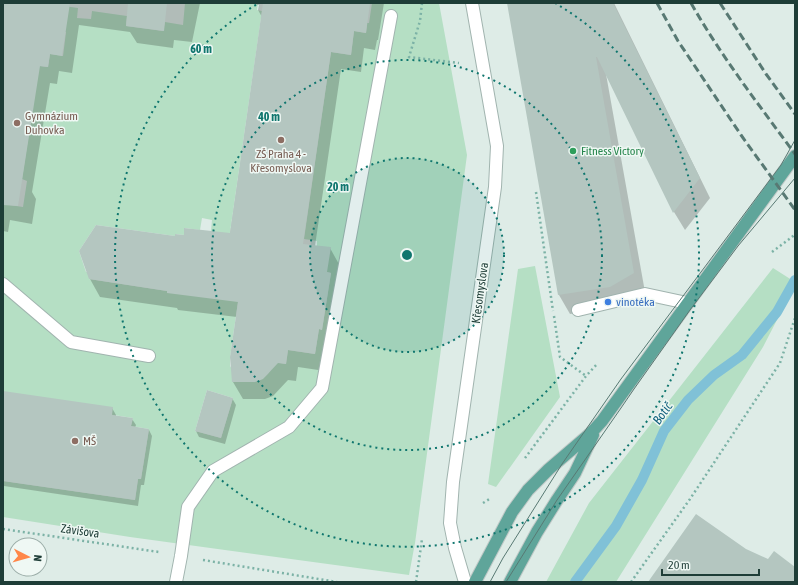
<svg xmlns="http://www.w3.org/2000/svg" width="798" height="585" viewBox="0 0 798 585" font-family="'Asap Condensed',sans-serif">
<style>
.green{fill:#b5dfc4;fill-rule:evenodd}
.shadow{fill:#0003}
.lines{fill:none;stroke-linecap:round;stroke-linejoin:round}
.stream{stroke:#80c1d7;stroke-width:10}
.building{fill:#b4c6c0}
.minor-casing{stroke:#a1b4af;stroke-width:14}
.major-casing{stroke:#c0c9c7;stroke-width:14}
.path{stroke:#7cb2a6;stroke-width:2.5;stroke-dasharray:2 3;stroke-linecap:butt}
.minor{stroke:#fff;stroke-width:12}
.major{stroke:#5fa59a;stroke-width:12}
.tram{stroke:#587973;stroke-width:1}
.rail{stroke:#587973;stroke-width:3;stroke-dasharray:8 4;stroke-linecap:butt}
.ring{fill:none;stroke:#0f766e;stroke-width:2;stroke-dasharray:2 4}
.education-dot{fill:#8d6e63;stroke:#eff8f4;stroke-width:1.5}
.leisure-dot{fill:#2e9e5b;stroke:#eff8f4;stroke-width:1.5}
.shop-dot{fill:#3f7fe0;stroke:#eff8f4;stroke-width:1.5}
.labels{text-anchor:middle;stroke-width:3;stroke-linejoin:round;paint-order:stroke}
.education-label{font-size:12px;fill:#785e54;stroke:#eff8f4;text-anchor:start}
.leisure-label{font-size:12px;fill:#27864d;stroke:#eff8f4;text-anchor:start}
.street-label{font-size:12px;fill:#1e3d37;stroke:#eff8f4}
.shop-label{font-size:12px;fill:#366cbe;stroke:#eff8f4;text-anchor:start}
.water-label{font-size:13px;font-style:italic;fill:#13627e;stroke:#eff8f4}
.centre{fill:#0f766e;stroke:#eff8f4;stroke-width:2}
.ring-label{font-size:12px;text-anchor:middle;font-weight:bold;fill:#0f766e;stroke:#eff8f4;stroke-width:3;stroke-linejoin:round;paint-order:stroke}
</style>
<rect width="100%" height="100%" fill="#deece7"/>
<path class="green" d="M185,3H258L257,10L262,11L228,246L211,231L212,220L202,218L200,230L185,228L184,235L175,234V236L96,225L79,251L86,272H90L89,279L167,291L242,274L230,357V366L233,371L258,381C267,377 271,371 274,362L286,364L288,350L315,354L319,329L322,330L331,273L327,272L317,246V241L304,239L331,52L351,55L354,31L366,33L367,23H369L372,3H439L467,155L415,543L409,575L130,537L3,517V481L135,500L138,479H141L149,429L131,426L133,418L3,398V204L23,207L27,181L22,179L39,66L48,67L50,54L63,56L66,32L53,30L57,5L78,8L77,18L91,19L92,11L127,16L126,26L163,31L165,22L183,25ZM207,390L233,398L221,438L195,431Z
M535,266L560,397L496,487L488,484L518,269Z
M773,268L795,282V285L763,347L616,582H546L589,503Z"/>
<path class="shadow" d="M3,3H200L192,42L174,40L173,48L137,43L130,32L79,25L72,73L59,71L57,84L50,83L32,192L36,199L32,224L10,220L8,232L3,231Z
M246,3H384L378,40H377L375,50L364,48L361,72L341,69L315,246L330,248L340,266L325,371L298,367L296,381L288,380L273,396L265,399H243L233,382L237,317L178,310L177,308L100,297L90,279L176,237L230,234L262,17L258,10L259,5Z
M508,3H614L710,198L685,230L674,212L606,74L645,292L621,305L570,314L559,295Z
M232,398L236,405L225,444L199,437L196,431Z
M3,399L112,408L116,415V416L132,419L136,425L135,428L149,430L152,436L144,485H141L138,506L4,486Z"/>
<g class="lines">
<path class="stream" d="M575,582L616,526L642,480L664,431L688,400L714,375L742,355L777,312L795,280"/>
</g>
<path class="building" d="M3,3H70L62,56L50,54L48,67L40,66L18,206L3,205Z
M128,3H167L164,31L126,26Z
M263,3H370L366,33L354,31L351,55L331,52L303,244L331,247L327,272L331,273L322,330L319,329L315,354L288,350L286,364L278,363L263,379L255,382H232L230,357L238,302L167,293V291L89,279L79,251L96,225L175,236V234L184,235V228L230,233Z
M507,3H613L700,178L673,213L597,57H596L634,273L610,287L558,295Z
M207,390L233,398L221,438L195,431Z
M3,391L113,407L112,415L133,418L131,426L149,429L141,479H138L135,500L3,481Z
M696,514L746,549L768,559L774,551L795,567V582H648Z"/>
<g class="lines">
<defs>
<path id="minor" d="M3,284L71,342L149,356
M578,310L645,294L687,303
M176,582L181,556L188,507L213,471L289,427L322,388L391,16
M465,582L455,548L450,523L453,482L495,187L497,146L472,3"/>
<path id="major" d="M475,582L512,512L528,490L549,469L591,433L602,421L795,156
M510,582L537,532L557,500L575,473L593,435"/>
</defs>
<use href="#minor" class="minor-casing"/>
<use href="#major" class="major-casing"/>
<path class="path" d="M422,3L420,21L409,57L459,63
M536,192L553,311
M772,252L792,237L795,234
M554,316L560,357L586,376
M525,458L586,376L598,363
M483,503L491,498
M3,529L159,552
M203,560L337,582
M416,582L422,539
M631,582L690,499L780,363L795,318"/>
<use href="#minor" class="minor"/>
<use href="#major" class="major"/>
<path class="tram" d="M490,582L503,558L562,464L621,379L781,165L795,140
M506,582L557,500L621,408L634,389L690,310L738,246L795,178"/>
<path class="rail" d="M657,3L678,41L741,135L795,210
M691,3C721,56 759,105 795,154
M720,3L766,74L795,114"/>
</g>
<circle cx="407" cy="255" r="97" fill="#0f766e" fill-opacity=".12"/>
<g class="ring">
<circle cx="407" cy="255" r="97"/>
<circle cx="407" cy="255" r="195"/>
<path d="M555 3A292 292 0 1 1 259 3"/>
</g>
<g class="education-dot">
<circle cx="17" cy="123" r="4"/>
<circle cx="281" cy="140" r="4"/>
<circle cx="75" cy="441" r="4"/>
</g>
<circle class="leisure-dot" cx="573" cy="151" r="4"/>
<circle class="shop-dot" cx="608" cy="302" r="4"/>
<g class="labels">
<g class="education-label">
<text x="25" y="120">Gymnázium<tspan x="25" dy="14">Duhovka</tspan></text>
<text x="281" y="158" text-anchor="middle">ZŠ Praha 4 -<tspan x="281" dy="14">Křesomyslova</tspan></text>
<text x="83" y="445">MŠ</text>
</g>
<g class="leisure-label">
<text x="581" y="155">Fitness Victory</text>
</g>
<g class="street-label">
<text transform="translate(480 293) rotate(-82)" y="4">Křesomyslova</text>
<text transform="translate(80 531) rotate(8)" y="4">Závišova</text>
</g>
<g class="shop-label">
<text x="616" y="306">vinotéka</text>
</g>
<g class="water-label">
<text transform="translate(662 413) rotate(-55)" y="5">Botič</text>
</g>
</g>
<circle cx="407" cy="255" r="6" class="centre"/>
<g class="ring-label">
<text x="201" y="53">60 m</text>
<text x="269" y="121">40 m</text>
<text x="338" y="191">20 m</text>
</g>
<rect width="798" height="585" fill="none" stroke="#1e3d37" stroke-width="8"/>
<g transform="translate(28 557) rotate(96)"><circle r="19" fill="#eff8f4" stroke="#9bada8"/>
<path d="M0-3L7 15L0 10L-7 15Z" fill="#ff8749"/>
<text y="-6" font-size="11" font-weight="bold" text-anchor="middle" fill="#1e3d37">N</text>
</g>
<path d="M662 569v6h97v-6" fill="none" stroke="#1e3d37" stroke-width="2"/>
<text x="668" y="569" font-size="12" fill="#1e3d37" stroke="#eff8f4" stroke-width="3" paint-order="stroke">20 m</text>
</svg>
